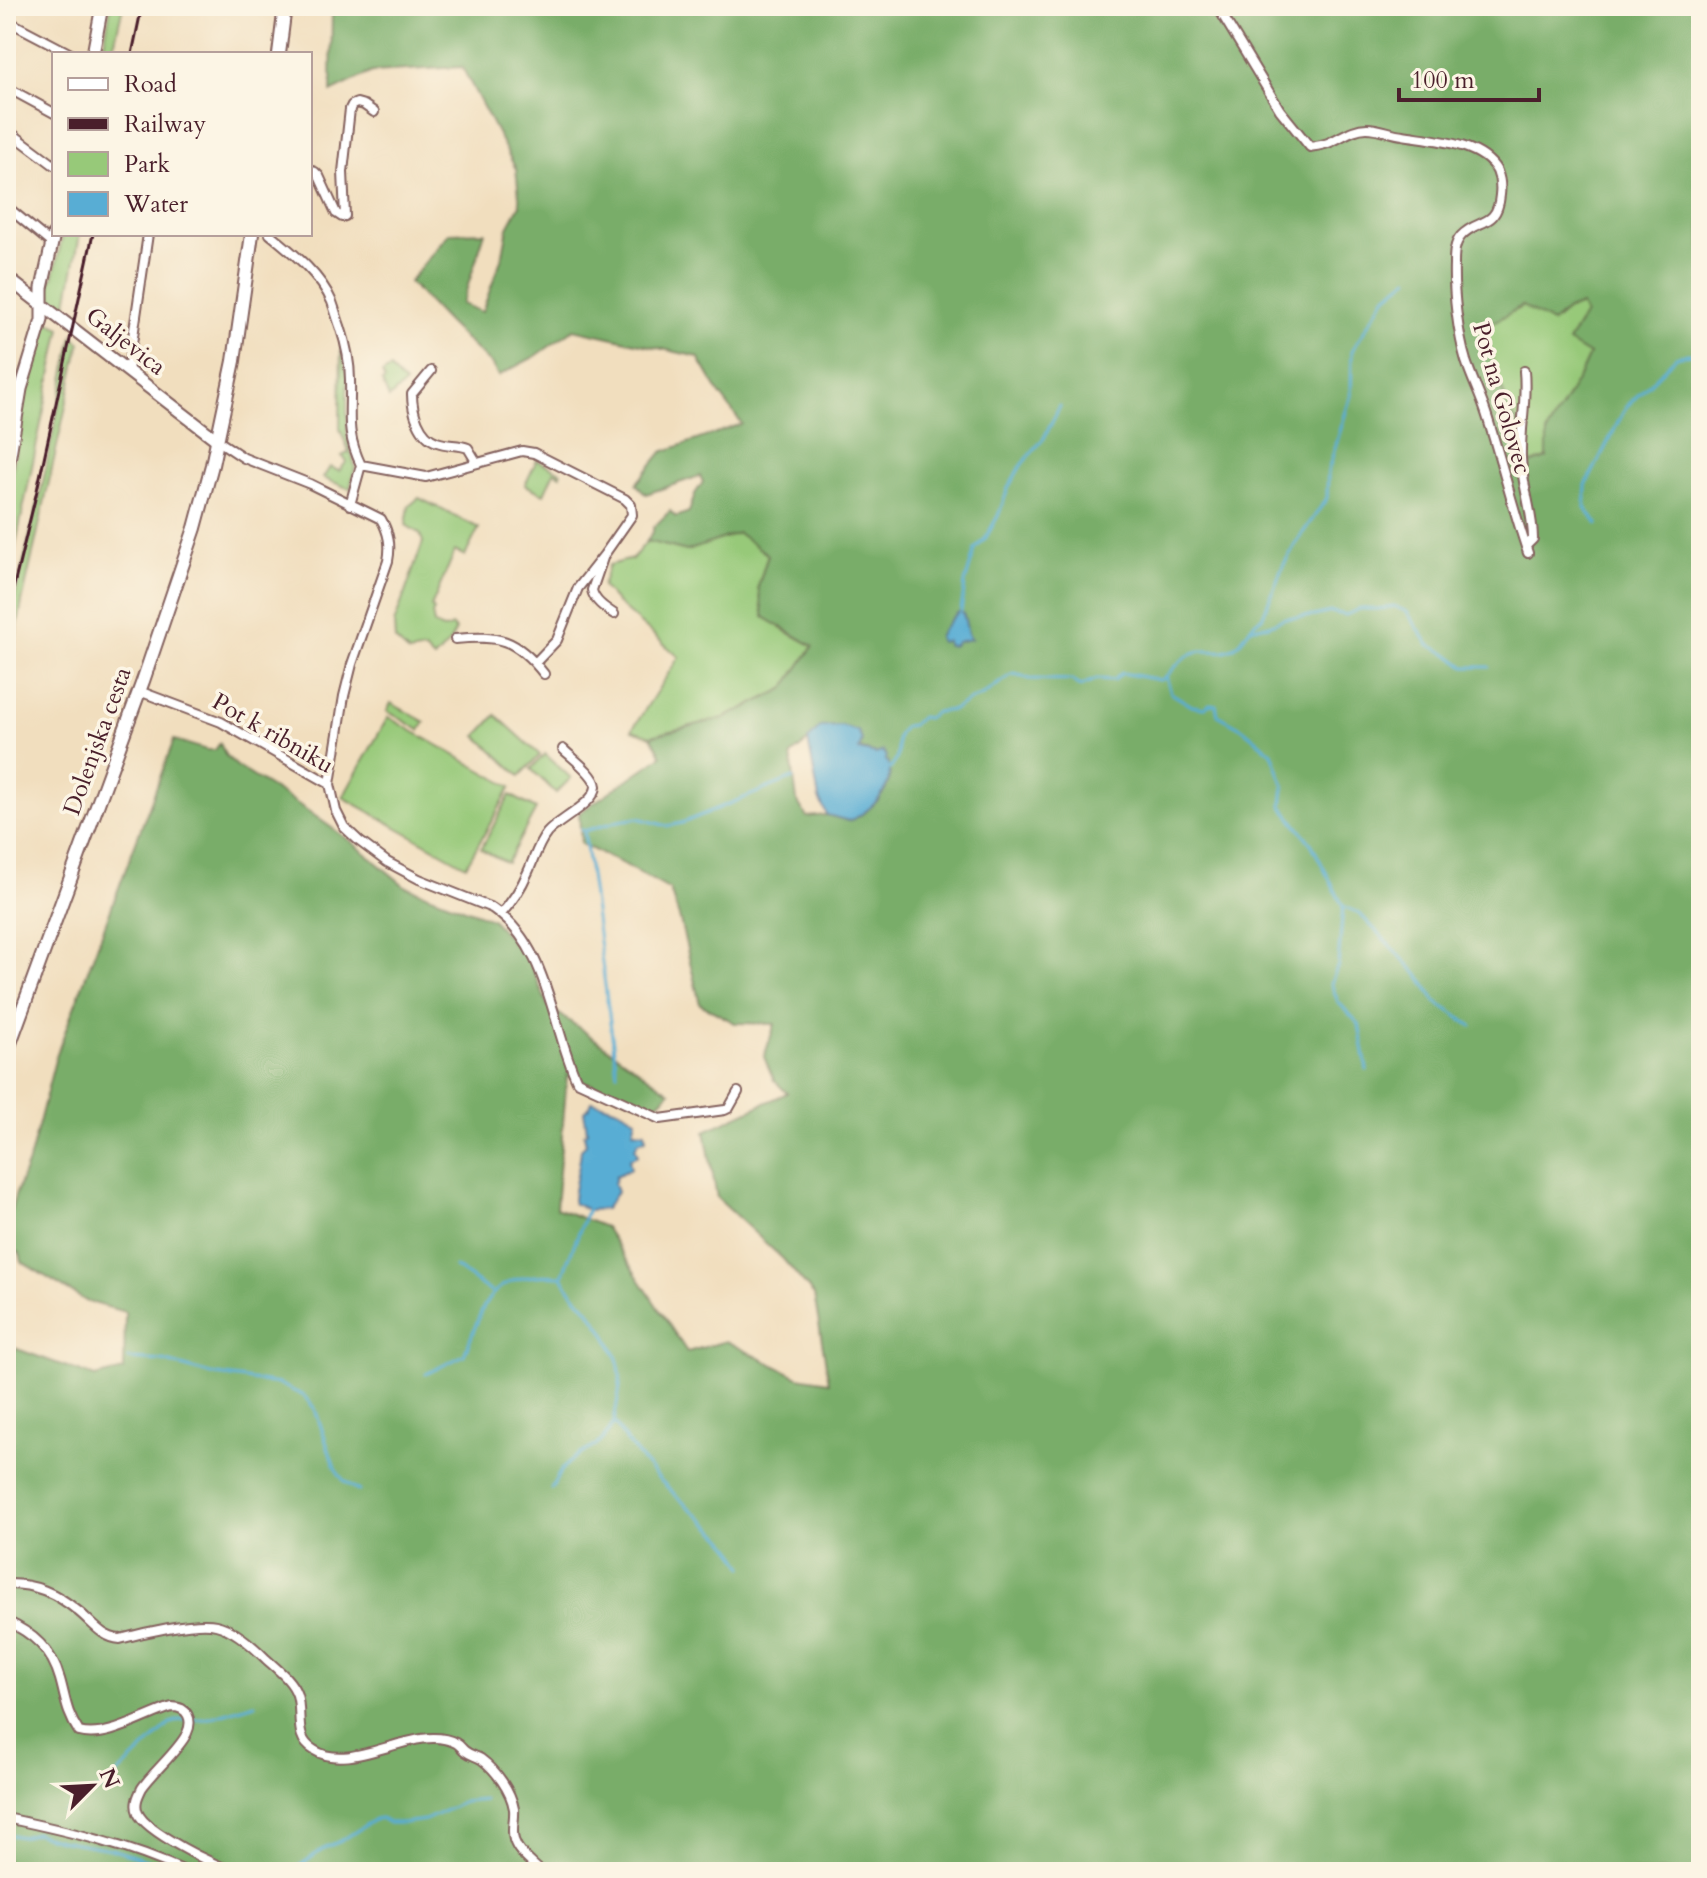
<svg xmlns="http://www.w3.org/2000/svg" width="1707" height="1878" viewBox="0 0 1707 1878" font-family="Cardo,serif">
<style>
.green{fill:#97c979;stroke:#707452;stroke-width:2}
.forest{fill:#79ad69;stroke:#62664a;stroke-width:2;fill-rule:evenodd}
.water{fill:#58add4;stroke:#516680;stroke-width:2}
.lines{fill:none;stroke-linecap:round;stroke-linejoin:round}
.stream{stroke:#58add4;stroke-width:3}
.street-casing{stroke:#84625e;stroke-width:12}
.secondary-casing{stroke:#84625e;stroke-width:15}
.primary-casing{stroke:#84625e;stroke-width:16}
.street{stroke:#fff;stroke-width:8}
.secondary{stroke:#fff;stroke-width:11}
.primary{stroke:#fff;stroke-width:12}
.rail{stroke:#4a1f2b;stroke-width:3}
.labels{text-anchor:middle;stroke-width:7;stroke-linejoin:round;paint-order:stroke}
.street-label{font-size:24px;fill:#4a1f2b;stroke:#fcf5e5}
</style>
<rect width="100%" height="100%" fill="#fcf5e5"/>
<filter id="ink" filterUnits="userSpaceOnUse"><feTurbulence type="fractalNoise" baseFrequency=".0125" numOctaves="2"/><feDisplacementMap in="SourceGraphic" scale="16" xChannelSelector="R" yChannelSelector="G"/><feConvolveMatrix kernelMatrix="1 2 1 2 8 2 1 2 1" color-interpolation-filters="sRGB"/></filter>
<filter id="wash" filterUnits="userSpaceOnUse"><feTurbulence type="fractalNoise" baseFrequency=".006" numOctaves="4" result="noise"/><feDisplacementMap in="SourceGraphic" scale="32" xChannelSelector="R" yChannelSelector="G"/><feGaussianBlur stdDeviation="1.8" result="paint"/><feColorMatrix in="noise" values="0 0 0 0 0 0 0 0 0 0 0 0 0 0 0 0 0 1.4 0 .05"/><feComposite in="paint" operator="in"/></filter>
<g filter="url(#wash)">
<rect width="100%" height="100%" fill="#f1debe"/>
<path class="green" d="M111,6H123L112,54H102Z
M63,234H80L65,314C55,306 49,294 50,281L53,278Z
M1581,305L1585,314L1589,355L1578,379L1547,432V458L1525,465L1518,426L1505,400L1492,363L1486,326L1523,306L1552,323L1568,310Z
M49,322L61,328L11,567L6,600V509L26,390L45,327Z
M73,336L80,343L22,602L6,688V634L42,487Z
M341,343L347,377V434L355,467L350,489L323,478L330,467L339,471L347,461L342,456L349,452L340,429Z
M390,369L405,384L389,398L382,382L385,380L382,374Z
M537,460L561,472V475L554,472L544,494L525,485Z
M419,498L479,528L465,556L455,551L431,607L434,610L432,614L434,624C441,629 445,631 452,626L456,630L449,643L434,659L425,650L409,653L395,640L394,624L423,542L420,534L406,525L409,506Z
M738,533L768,554L758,587L780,628L813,646L784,689L724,718L651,736L632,730L679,657L618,604L602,586L609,565L632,559L647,541L687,551Z
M391,703L425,722L420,730L387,711Z
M496,715L540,755L520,776L477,736Z
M388,717L511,787L466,866L343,797Z
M545,754L571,778L556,793L531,769Z
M510,795L536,809L507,863L481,849Z"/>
<path class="forest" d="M332,6H1701V1872H6V1345L95,1377L124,1370L125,1312L86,1301L22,1262L20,1253L6,1245V1229L15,1196L31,1154L56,1056L174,740L207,750H215L220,743L225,755L238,767L301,806L353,843L405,886L492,919L528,958L548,1006L670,1092L654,1108L567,1075L556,1208L605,1227L687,1352L726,1341L798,1377L829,1382L814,1295L783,1259L717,1198L705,1131L787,1093L774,1080L764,1057L775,1024L735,1023L700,1004L680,920L670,890L625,865L581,844L579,813L662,756L651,736L724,718L784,689L813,646L764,617L758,587L768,555L738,533L687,551L647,541L653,532V528L670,511L676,517L689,512L695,494L703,482L700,476L646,494L636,484L662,452L742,424L719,393L698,357L574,329L536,356L498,376L492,365L448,323L409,282L449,233L485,232L462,304L482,312L503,254L508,227L520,205L516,169L462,67L372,72L331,92ZM1581,305L1585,314L1568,342L1589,355L1578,379L1547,432V458L1526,465L1524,457L1525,427L1518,426C1502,394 1490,362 1487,326L1522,306L1552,323L1568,310ZM841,726L859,749L876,754L888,762C896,789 871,811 849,821L827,815L807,817L797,801L791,755L810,740L818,730Z"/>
<path class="water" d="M961,611C968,619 964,631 971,639L957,642L953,646L947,645V641L940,642L938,638C941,630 954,614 961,611Z
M841,726L858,731L862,740L859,750L876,754L883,751L886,756L885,760L888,762C896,788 871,811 849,821L827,815L819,799L808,740L820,727Z
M592,1101L618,1109L636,1119L633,1131L645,1132L646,1139L638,1142L635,1148L638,1155L629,1159L631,1169L616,1176L614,1184L617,1192L605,1209L588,1210L573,1203C573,1185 580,1168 581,1149L586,1144L584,1134L587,1131L584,1111L590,1106Z"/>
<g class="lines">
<path class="stream" d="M1598,524L1585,508L1586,485L1626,407L1676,357L1701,351
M961,611L965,583L975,549L985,539L998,516L1009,486L1022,464L1044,438L1060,406
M1251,628L1269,625L1285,618L1314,616L1331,612L1346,615L1359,609H1377L1396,607L1407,612L1429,645L1448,654L1465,667H1489
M1166,677C1175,667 1186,653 1201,651C1214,650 1225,655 1237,645C1248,636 1249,623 1262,618L1283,566L1296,543L1327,498L1328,471L1351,395L1352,351L1385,297L1409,278
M886,769H890C893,765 896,762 897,757C900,743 892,740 905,726L912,725L921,717L927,718L936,712L953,710L972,699L981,696L1011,675L1016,674L1030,679L1072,680L1080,686L1097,679L1114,680L1122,673L1160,680L1166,677L1171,693L1192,706L1204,708L1210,704L1216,705L1218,715L1243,729L1272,753L1284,786L1282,806L1312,845L1343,906L1338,965L1331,983L1338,1002L1359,1024L1367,1070
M581,830L584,831L619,821L638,818L667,826L682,823L793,778
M584,831L617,1073
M1343,906L1359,913L1421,978L1436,1002L1472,1026
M589,1206L562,1276C568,1291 579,1298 589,1311C599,1323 616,1350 619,1366C623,1384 616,1405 614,1422C632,1452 658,1479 684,1503C707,1524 729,1539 744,1567
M455,1267L491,1292
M129,1359L163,1361L210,1374L279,1384L304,1396L315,1409L335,1468L344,1481L359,1491
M426,1374L464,1355C482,1315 482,1281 535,1276C544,1275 552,1276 561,1276
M551,1489C556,1479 561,1469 569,1462C590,1445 598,1452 613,1424
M64,1813L76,1801L102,1789L171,1723L180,1720L206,1719L255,1704
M6,1834L22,1837L35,1833L59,1840L111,1849L164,1866L176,1872
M291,1872L326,1847L341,1841L375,1819L381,1818L389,1823H403L425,1820L464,1802L484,1800"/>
</g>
</g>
<g filter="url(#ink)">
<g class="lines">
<defs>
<path id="street" d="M1217,6L1280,110L1310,147C1316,146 1323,145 1328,143C1341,138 1352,128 1367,128C1380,128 1391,134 1403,135C1431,140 1481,142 1497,171C1500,178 1501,187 1500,195C1497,229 1477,218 1461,236C1454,244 1454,255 1454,265C1453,293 1458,334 1466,361C1472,379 1480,395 1486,413C1501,459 1512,506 1528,553
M6,20L71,54
M6,87L54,113
M6,129L54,165
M310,170L315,172L319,176L336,213L342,217L345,216L343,172L350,109L352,105L357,103L364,105L374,112
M6,206L52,244
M270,234C293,253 320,274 332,302C335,310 337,318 340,326C346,344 350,362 350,380C351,415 345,432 361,465L350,505
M128,371L148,234
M431,371L412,394C412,411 419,436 437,442C447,446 458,444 468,448L477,463
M1524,371C1527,400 1520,429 1521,458C1522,485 1533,512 1533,539L1526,546
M217,440L244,458L310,484L381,519C389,533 391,545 388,561L352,664L344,696L330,784L336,811L344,827L359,841L387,862L419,879L492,908C549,946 551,1025 577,1081L660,1119L725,1110L729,1108L738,1092
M361,465L426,477L522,451L534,453L625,499L631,505L632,515L604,555
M455,639C498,635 516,638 544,674
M535,663L557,640L578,588L604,555L592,590C594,601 605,608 614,614
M139,691L221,722L330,784
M501,914C512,902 521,888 528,872C534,859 538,844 547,833C558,820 596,803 596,786C595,774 571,757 563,749
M6,1584C34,1583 56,1593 78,1611C92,1622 102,1638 120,1639C142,1633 196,1620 216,1625C234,1629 253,1646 266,1659C277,1669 292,1680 297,1695C303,1715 293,1738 314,1750C353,1775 416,1722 456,1743C460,1745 462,1749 465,1751C470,1755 476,1756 481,1759C496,1770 511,1791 514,1809C515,1819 511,1830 514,1840C518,1853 531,1862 541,1872
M6,1621C33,1633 52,1650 60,1679C66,1700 66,1712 79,1732C107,1740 145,1715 172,1707C188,1707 193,1720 187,1733C180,1749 153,1772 142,1788C138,1796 134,1804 138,1813C145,1831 216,1867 236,1872
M6,1818C68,1831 129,1845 187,1872"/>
<path id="secondary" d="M93,54L102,6
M6,277L217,440
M6,478L21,389L42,320V288L54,234"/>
<path id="primary" d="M279,54L285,6
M6,1054L143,681L195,528L212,465L234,361L252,234"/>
</defs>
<use href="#street" class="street-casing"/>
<use href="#secondary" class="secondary-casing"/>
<use href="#primary" class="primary-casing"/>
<use href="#street" class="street"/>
<use href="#secondary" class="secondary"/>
<use href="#primary" class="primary"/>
<path class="rail" d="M132,54L142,6
M6,618L36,495L93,234"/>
</g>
</g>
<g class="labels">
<g class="street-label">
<text transform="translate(126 341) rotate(38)" y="8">Galjevica</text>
<text transform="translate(1502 398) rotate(74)" y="8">Pot na Golovec</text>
<text transform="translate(273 733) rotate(30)" y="8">Pot k ribniku</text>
<text transform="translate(97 741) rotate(-70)" y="8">Dolenjska cesta</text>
</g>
</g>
<rect width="1707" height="1878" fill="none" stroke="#fcf5e5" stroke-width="32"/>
<rect x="52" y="52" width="260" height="184" fill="#fcf5e5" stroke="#b59f9b" stroke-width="2"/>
<rect x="68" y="78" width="40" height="12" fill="#ffffff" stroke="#b59f9b" stroke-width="2"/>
<text x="124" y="92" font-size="24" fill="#4a1f2b">Road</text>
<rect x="68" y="118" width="40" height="12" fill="#4a1f2b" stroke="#b59f9b" stroke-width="2"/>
<text x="124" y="132" font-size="24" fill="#4a1f2b">Railway</text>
<rect x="68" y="152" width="40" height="24" fill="#97c979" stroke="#b59f9b" stroke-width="2"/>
<text x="124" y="172" font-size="24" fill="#4a1f2b">Park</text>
<rect x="68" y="192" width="40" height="24" fill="#58add4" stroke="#b59f9b" stroke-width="2"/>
<text x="124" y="212" font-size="24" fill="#4a1f2b">Water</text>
<g transform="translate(92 1786) rotate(66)" stroke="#fcf5e5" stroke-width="6" paint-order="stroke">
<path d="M0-6L14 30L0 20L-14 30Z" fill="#4a1f2b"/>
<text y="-12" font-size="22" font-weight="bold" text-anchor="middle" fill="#4a1f2b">N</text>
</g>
<path d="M1399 88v12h140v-12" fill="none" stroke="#4a1f2b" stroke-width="4"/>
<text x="1411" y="88" font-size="24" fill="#4a1f2b" stroke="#fcf5e5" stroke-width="6" paint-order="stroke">100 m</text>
</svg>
